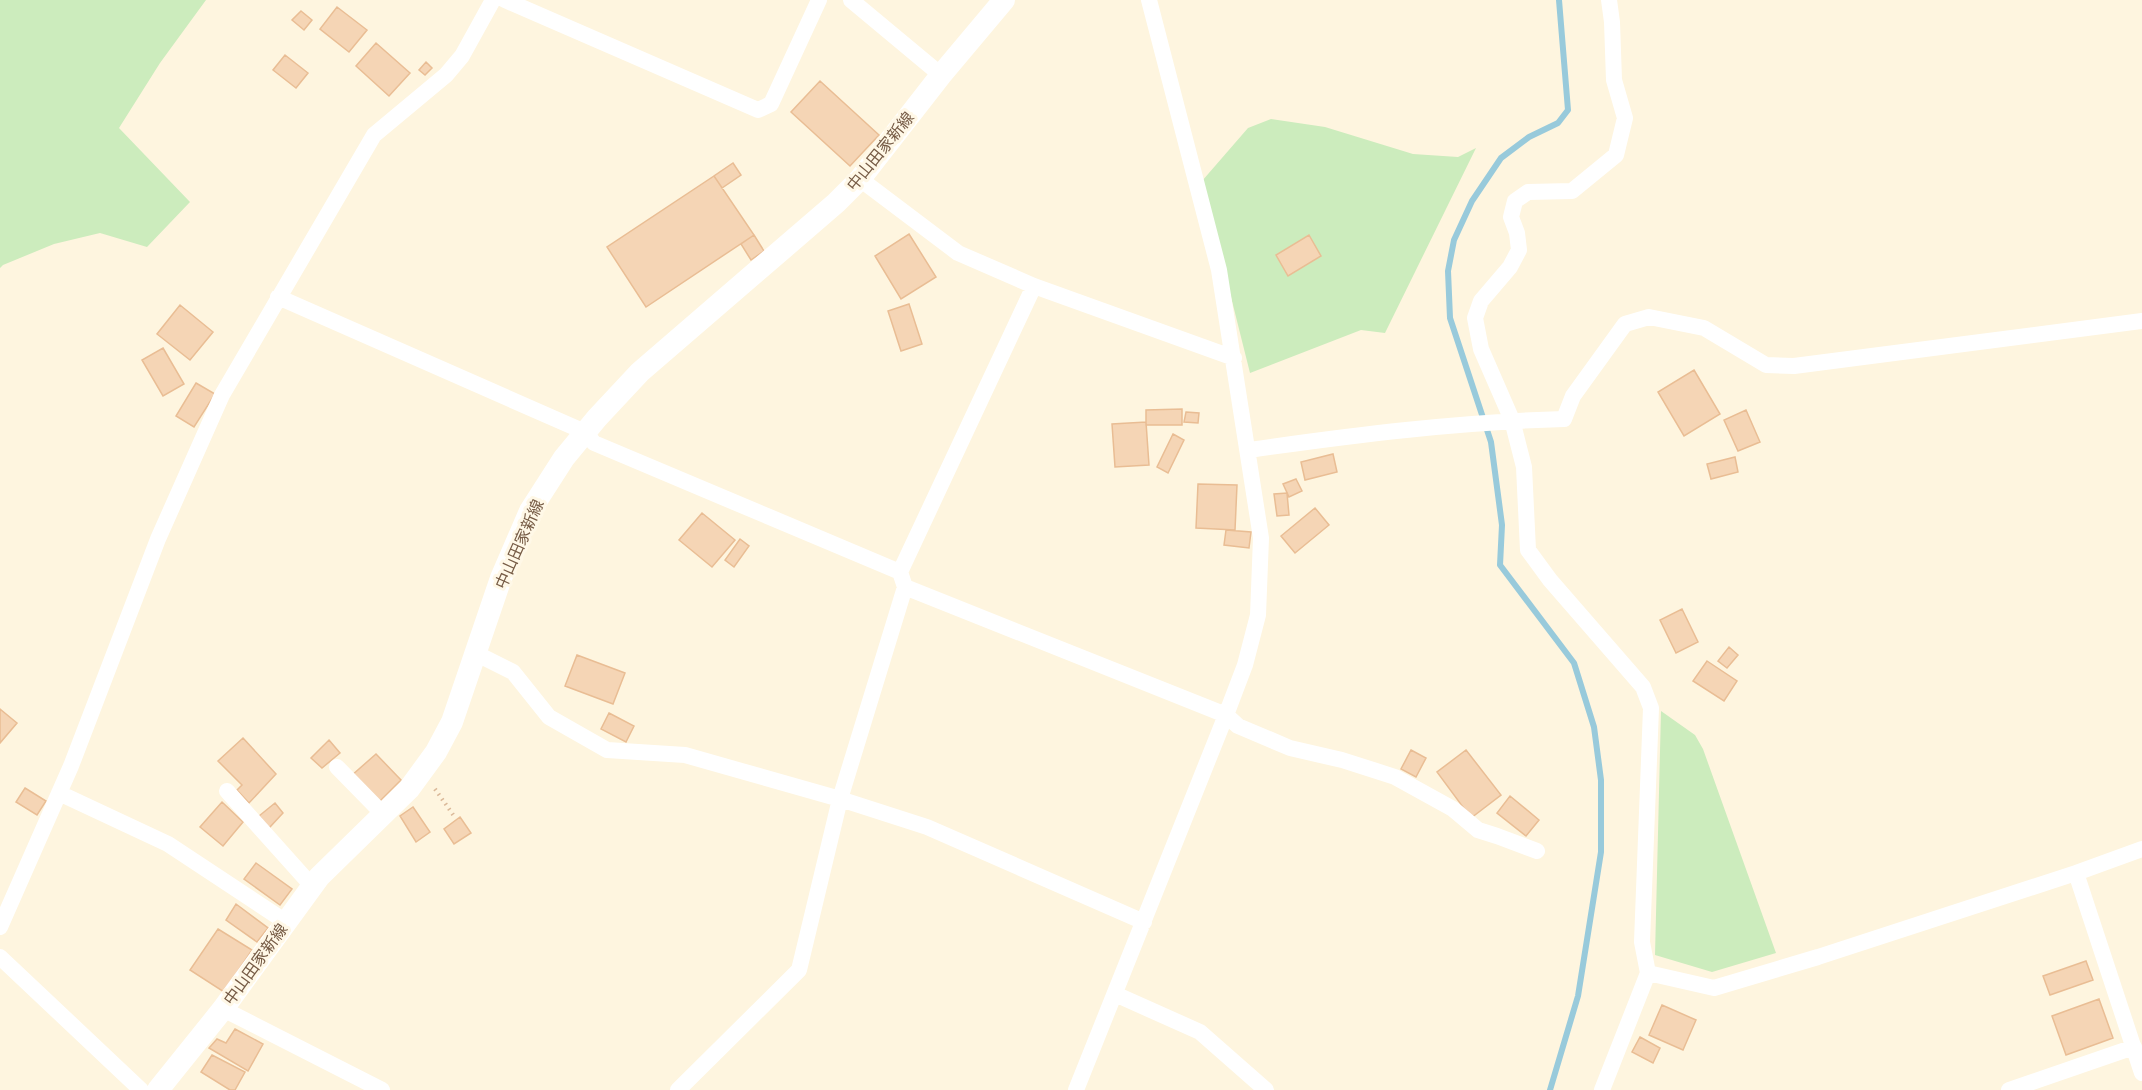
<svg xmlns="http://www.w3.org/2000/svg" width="2142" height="1090" viewBox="0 0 2142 1090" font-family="'Exo 2','Noto Sans JP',sans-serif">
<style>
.green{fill:#ccecbd}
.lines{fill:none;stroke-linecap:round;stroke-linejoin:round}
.stream{stroke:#98cadb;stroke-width:6}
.building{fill:#f5d5b5;stroke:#e9bd94;stroke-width:1.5}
.path{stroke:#dab898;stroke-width:4;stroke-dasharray:1.5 4.5;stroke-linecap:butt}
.street{stroke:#fff;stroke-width:16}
.secondary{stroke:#fff;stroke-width:22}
.labels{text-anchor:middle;stroke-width:6;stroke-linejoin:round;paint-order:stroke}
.street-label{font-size:16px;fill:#765b45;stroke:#fff8e7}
</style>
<rect width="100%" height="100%" fill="#fef5df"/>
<path class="green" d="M0,0H206L160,63L119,128L190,202L147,247L100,233L54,244L3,265L0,268Z
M1271,119L1325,127L1413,154L1458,157L1476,148L1385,333L1361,330L1250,373L1202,181L1248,128Z
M1661,711L1695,735L1703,749L1776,953L1712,972L1655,955Z"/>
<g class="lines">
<path class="stream" d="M1550,1090L1578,996L1601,852V780L1594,727L1574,663L1500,565L1502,525L1491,442L1450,318L1448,271L1454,240L1472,201L1501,158L1529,137L1558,123L1568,110L1559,0"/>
</g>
<path class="building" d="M337,7L367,30L349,52L320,29Z
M301,11L312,20L304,30L292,20Z
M376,43L410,73L389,96L356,66Z
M285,55L308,73L296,88L273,70Z
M426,62L432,68L425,75L419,70Z
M820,81L879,135L850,166L791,112Z
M733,163L741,175L722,188L714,176Z
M714,176L754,235L646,307L607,247Z
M909,234L936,277L901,299L875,256Z
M754,235L764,251L751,260L741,244Z
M1309,235L1321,256L1288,276L1276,255Z
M909,304L922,344L901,351L888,311Z
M180,305L213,332L190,360L157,334Z
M163,348L184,384L163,396L142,360Z
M1694,370L1720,414L1684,436L1658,392Z
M196,383L215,394L194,427L176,416Z
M1182,409V425H1146V410Z
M1746,410L1760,442L1738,451L1724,420Z
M1186,412L1199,413L1198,423L1184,422Z
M1146,422L1149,465L1115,467L1112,424Z
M1173,434L1184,440L1168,473L1157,467Z
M1333,454L1337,472L1305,480L1301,462Z
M1735,457L1738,472L1711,479L1707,464Z
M1296,479L1302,491L1289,497L1283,484Z
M1198,484L1237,485L1235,530L1196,528Z
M1287,493L1289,515L1277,516L1274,494Z
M1315,508L1329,525L1295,553L1281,536Z
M702,513L735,540L712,567L679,540Z
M1226,530L1251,532L1249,548L1224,545Z
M740,539L749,546L734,567L725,560Z
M1682,609L1698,642L1676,653L1660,620Z
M1729,647L1738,655L1727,668L1718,661Z
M577,655L625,673L613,704L565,686Z
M1707,661L1737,681L1724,701L1693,681Z
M0,709L17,723L0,743Z
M609,713L634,726L626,742L601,729Z
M243,738L276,774L249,803L237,790L242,785L218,761Z
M329,740L340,753L322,768L311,758Z
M1411,750L1426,758L1416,777L1401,769Z
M1466,750L1501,795L1471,818L1437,772Z
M376,754L401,780L378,803L351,776Z
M25,788L46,801L37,815L16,802Z
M1510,796L1539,820L1526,836L1497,813Z
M222,802L243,822L223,846L200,827Z
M275,803L283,813L269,828L259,816Z
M413,807L430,832L416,842L400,816Z
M460,817L471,833L454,844L444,829Z
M256,863L292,889L280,905L244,879Z
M236,904L268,928L257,942L226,920Z
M218,929L252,950L224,992L190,970Z
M2086,961L2093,980L2050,995L2043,976Z
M2099,999L2113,1038L2066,1055L2052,1016Z
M1662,1005L1696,1020L1683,1050L1649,1035Z
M235,1029L263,1044L248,1071L209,1048L217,1039L226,1043Z
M1640,1037L1660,1048L1653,1063L1632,1052Z
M212,1055L245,1072L235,1090H230L201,1072Z"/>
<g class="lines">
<path class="path" d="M435,789L454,816"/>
<path class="street" d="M505,0L758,110L771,104L819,0
M851,0L941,75
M860,179L958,253L1034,286L1234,358
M278,297L585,432L594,443L900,572
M1249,450C1354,435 1458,422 1564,419L1573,396L1625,324L1649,317L1704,328L1766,365L1794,366L2142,321
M905,587L1226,715L1238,726L1290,748L1342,760L1395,777L1453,809L1478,830L1497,836L1537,851
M477,654L513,672L549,717L607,750L685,755L840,799L927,827L1144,922
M337,767L383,814
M227,791L312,886
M59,793L168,844L286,922
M2076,873L2142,1073
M0,927L71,766L158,539L222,395L374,135L446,75L462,56L493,0
M0,957L141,1090
M1648,973L1714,988L1818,957L2076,873L2142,849
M1115,994L1200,1032L1266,1090
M223,1009L382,1090
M678,1090L799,970L840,799L905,587L900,572L1034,286
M1076,1090L1226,715L1245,665L1258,615L1261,538L1219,270L1149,0
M1602,1090L1648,973L1642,942L1651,708L1643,687L1550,580L1528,550L1524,467L1512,420L1481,349L1475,318L1481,301L1510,267L1519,250L1517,233L1511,217L1515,201L1528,192L1572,191L1616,155L1625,118L1614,80L1612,22L1609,0
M2009,1090L2134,1047"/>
<path class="secondary" d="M158,1090L223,1009L319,877L409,789L436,752L452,722L501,578L530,511L564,458L597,418L640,372L836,203L860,179L941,75L1004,0"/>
</g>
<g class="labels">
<g class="street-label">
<text transform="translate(880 151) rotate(-51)" y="6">中山田家新線</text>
<text transform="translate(519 544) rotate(-66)" y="6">中山田家新線</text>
<text transform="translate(255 964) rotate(-54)" y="6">中山田家新線</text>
</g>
</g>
</svg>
